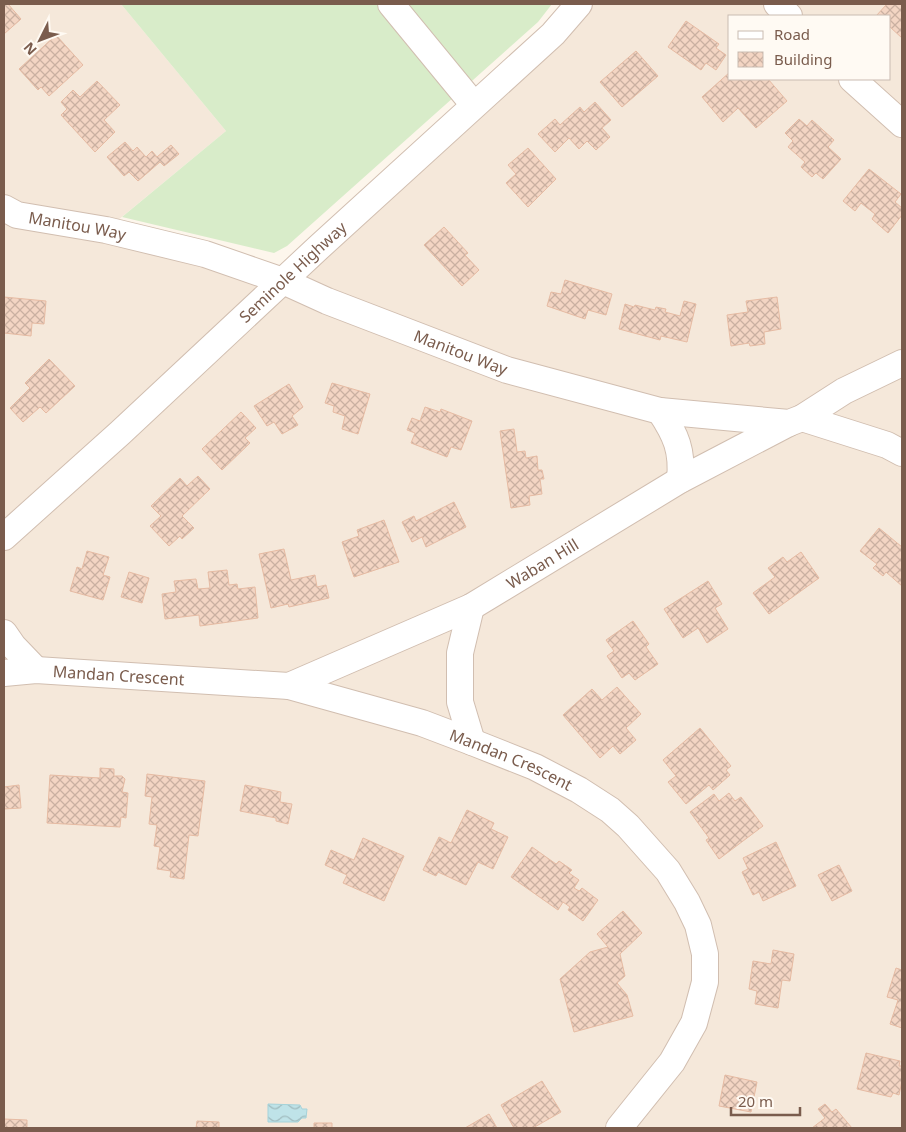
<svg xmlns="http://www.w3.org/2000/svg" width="906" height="1132" viewBox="0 0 906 1132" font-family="'Noto Sans',sans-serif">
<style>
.residential{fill:#f5e8da;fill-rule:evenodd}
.garden{fill:#d8ecc9}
.water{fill:url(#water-waves);stroke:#a5d3da}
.building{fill:url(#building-cross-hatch);stroke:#e6bba3}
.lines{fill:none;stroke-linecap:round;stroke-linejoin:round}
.minor-casing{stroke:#d1beb0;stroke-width:28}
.minor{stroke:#fff;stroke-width:26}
.labels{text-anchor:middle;stroke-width:4;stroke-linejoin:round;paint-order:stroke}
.street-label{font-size:16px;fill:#7a5c4d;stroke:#fffaf3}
</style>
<defs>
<pattern id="water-waves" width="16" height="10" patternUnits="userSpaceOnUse" patternTransform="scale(1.25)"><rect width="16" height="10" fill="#bfe3e8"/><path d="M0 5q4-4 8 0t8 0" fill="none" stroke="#a0bbbe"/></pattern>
<pattern id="building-cross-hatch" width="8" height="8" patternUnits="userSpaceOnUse" patternTransform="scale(1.25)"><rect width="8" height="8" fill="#f3d5c3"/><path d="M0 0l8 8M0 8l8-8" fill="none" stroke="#cab0a1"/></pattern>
</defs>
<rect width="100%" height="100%" fill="#fdf6ec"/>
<path class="residential" d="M4,4H121L226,131L106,230L283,281L579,4H902V1128H4ZM730,16H890V79H730Z"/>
<path class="garden" d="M121,4H552L538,22L287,246L274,253L122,217L226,131Z"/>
<path class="water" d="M268,1104L300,1105L302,1109H307L306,1118H302L298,1122H268Z"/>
<path class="building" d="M4,4H8L21,19L4,34Z
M887,4H902V38L890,27V16H876Z
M686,21L719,44L716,48L726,55L716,70L706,63L701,70L668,47Z
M56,35L83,65L49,96L41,87L38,90L19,69Z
M636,51L658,76L622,107L600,82Z
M730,72V79H768L787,101L756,128L738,108L723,122L702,97Z
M97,81L120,105L104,120L115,132L95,152L61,115L67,109L61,102L73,90L80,97Z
M595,102L611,120L602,128L610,137L596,150L587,141L579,149L569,138L555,152L538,134L555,119L560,125L580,107L584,112Z
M799,119L807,126L812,120L834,140L828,147L841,159L823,179L816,173L812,177L801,167L805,162L788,147L793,141L785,133Z
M125,142L133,151L137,147L146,157L152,151L157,157L171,145L179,154L164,166L160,162L138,181L129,172L124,176L107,157Z
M528,148L556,179L528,207L506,183L516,174L508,165Z
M869,169L901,194L895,202L902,208V215L888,233L872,219L875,214L861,203L855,211L843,201Z
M444,227L468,253L465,255L479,270L462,286L424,245Z
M565,280L612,294L606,315L588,310L585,319L547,306L551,292L561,294Z
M4,297L46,301L44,324L32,323L31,336L4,333Z
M777,297L781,329L764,332L765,344L750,346L749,343L731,346L727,315L748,312L746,301Z
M684,301L696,304L687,342L661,336L660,340L619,329L625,304L634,307L635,305L655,310L656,307L666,309L665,312L680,316Z
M49,359L75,386L46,413L40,407L23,422L10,408L30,388L25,383Z
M332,383L370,394L358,434L342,429L345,416L333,412L334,406L325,403Z
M289,384L303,407L292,416L298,425L282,434L274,422L267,426L254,406Z
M425,407L440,412L441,409L472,421L461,450L451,447L447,457L411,443L415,433L407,430L412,418L420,421Z
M241,412L256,428L245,438L250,443L222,470L202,449Z
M514,429L517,452L525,451L526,458L537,456L538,470H542L544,479H540L542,494L529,496L530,505L511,508L500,431Z
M198,476L210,489L182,516L194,528L182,539L180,536L169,546L150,526L161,516L151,506L180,478L187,486Z
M454,502L466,527L426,547L422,537L412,542L402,522L414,516L416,521Z
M384,520L399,562L354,577L342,542L359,536L357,530Z
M879,528L902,547V586L886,572L883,576L873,568L877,564L860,551Z
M284,549L291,580L315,575L317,587L326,585L329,598L289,607L288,604L271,608L259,554Z
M87,551L109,557L103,575L110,577L103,600L70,591L77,567L82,569Z
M801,552L819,578L769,614L753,593L775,577L768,568L783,557L787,562Z
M227,570L229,585L237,584L238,589L255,587L258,618L200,626L199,615L165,619L162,594L176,592L174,581L196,579L198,589L210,588L208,572Z
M129,572L149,578L142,603L121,597Z
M708,581L722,604L715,608L728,629L707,643L698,628L683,638L664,609Z
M633,621L649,644L646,647L658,664L635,680L629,673L622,678L607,656L614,651L606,640Z
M617,687L641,714L626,728L636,740L620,754L613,746L600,758L563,715L592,689L602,700Z
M700,728L731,766L726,770L730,775L713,790L709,785L686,804L668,782L676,776L663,760Z
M100,768L114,769V776H122L125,779L122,792L128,793L126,818L121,817L120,827L47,823L50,775L100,778Z
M147,774L205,781L198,836L189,835L184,879L170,877L171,871L157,869L160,847L154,846L157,825L149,824L152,797L145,796Z
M19,785L21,808L4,809V787Z
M245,785L281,792L280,802L292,804L288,824L276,821V818L240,811Z
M729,793L735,801L741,797L763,826L719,859L706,840L709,838L690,812L714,794L719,801Z
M467,810L494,823L491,829L508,837L493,869L478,862L466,885L438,872L436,876L423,870L439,837L451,843Z
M363,838L404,856L384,901L343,883L347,875L325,865L331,850L354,860Z
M776,842L796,886L763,901L759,892L753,895L742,872L748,869L743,858Z
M532,847L556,864L559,861L572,870L569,873L579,880L574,888L579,891L582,888L598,900L583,921L568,910L570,907L563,902L558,910L511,877Z
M839,865L852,891L832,901L818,875Z
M623,911L642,933L620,954L625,976L617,983L627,995L633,1016L574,1032L560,979L590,952L608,947L597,934Z
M773,950L794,954L790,981L782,980L778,1008L755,1004L757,991L749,989L753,961L771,964Z
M896,968L902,970V1028L890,1024L898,1000L887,997Z
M866,1053L900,1061L899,1066H902V1081L899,1095L893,1093L891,1097L857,1089Z
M725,1075L757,1082L751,1112L719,1106Z
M542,1081L561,1112L533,1128H514L501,1105Z
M825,1104L832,1112L836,1109L852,1128H812L825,1118L818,1109Z
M489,1114L497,1128H465Z
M4,1119L27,1120V1128H4Z
M197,1121L219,1122V1128H196Z
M314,1123H332V1128H314Z"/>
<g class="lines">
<defs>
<g id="minor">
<path d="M391,4L474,105"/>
<path d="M777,4L789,16"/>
<path d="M852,79L902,124"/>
<path id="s1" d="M4,208L17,215L106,230L205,254L283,281L327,301L507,370L660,411L789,423L802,418L844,391L902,363"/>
<path d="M660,411C676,435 683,451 680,480"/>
<path d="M802,418L887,445L902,453"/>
<path id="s2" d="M4,537L120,433L318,248L553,34L579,4"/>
<path d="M471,607L460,653V702L472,742"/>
<path d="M4,633L13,646L36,670"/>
<path id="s3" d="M4,673L36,670L289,686L422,723L472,742L535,767L579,790L610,810L628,826L668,871L687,902L698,925L705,954V982L694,1023L672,1062L619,1128"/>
<path id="s4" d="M289,686L471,607L680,480L789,423"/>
</g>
</defs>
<use href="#minor" class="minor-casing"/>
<use href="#minor" class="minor"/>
</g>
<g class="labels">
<g class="street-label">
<text dy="6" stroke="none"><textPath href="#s1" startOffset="76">Manitou Way</textPath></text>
<text dy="6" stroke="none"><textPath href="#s2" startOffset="392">Seminole Highway</textPath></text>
<text dy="6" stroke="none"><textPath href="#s1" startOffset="481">Manitou Way</textPath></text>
<text dy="6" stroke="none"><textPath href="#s4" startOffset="282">Waban Hill</textPath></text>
<text dy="6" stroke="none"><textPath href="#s3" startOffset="115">Mandan Crescent</textPath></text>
<text dy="6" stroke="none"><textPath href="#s3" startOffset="520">Mandan Crescent</textPath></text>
</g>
</g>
<rect width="906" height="1132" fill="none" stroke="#7a5c4d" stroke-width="10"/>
<rect x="728" y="15" width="162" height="65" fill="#fffaf3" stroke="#cabbb1"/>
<rect x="738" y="31" width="25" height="8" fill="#ffffff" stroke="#cabbb1"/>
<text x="774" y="40" font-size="15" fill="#7a5c4d">Road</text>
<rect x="738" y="52" width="25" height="15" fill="url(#building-cross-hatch)" stroke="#cabbb1"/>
<text x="774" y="65" font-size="15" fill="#7a5c4d">Building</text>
<g transform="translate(40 40) rotate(228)" stroke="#fffaf3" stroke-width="4" paint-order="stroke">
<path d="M0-4L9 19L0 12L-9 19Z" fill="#7a5c4d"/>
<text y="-8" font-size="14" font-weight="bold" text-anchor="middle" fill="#7a5c4d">N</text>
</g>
<path d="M731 1107v8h69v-8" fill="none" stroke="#7a5c4d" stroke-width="2.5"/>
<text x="738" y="1107" font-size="15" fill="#7a5c4d" stroke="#fffaf3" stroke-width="4" paint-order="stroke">20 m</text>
</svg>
